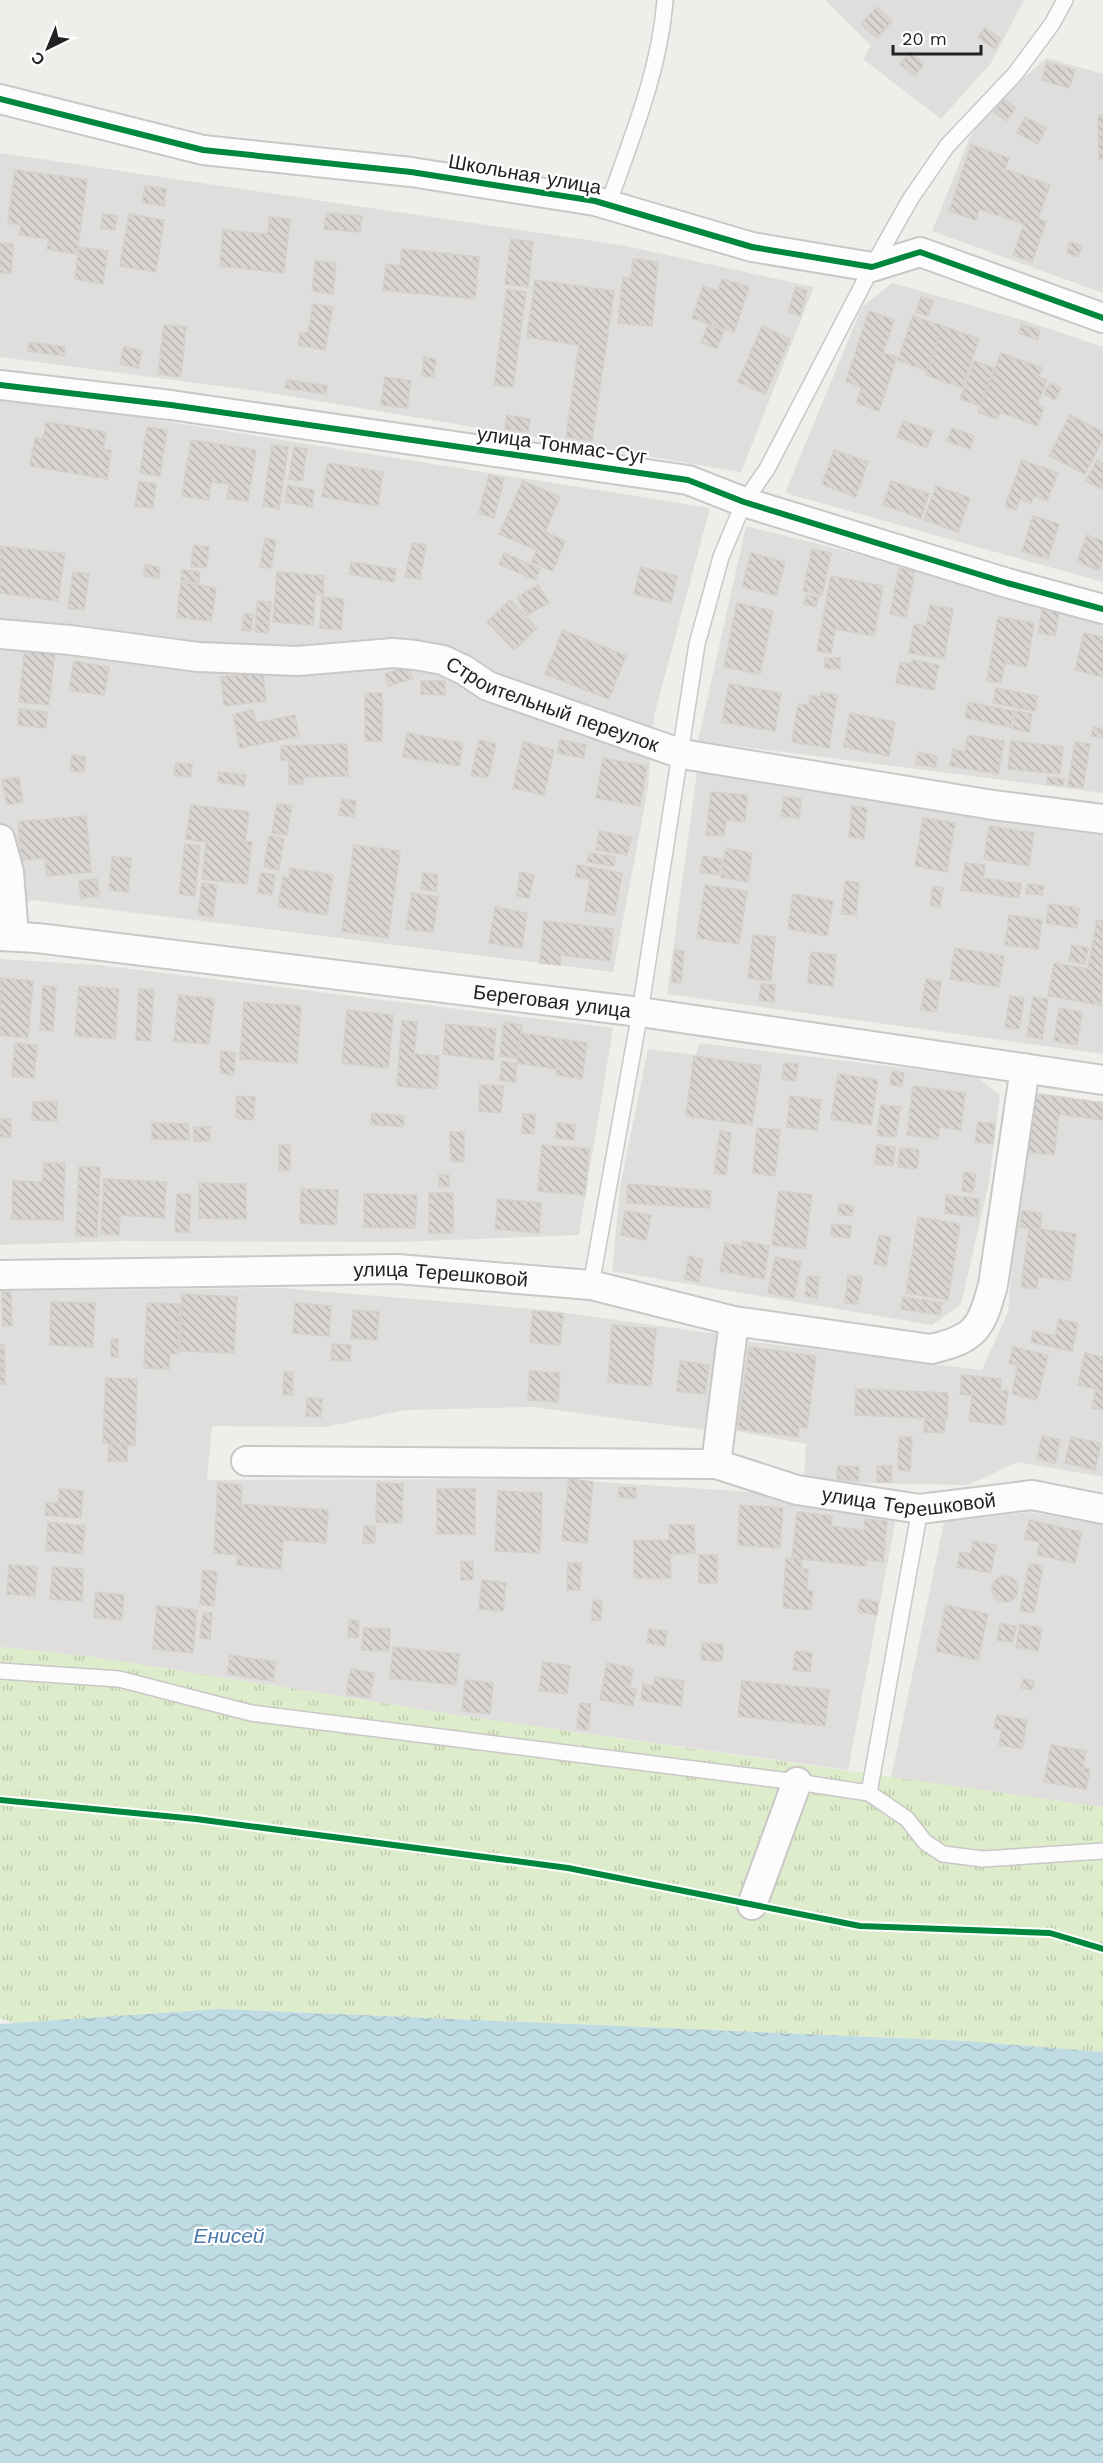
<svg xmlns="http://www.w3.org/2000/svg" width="1103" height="2463" viewBox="0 0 1103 2463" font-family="'Work Sans',sans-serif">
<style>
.residential{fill:#dfdedc}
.grass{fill:url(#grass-tufts)}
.water{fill:url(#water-waves)}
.building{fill:url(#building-back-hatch);stroke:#d3d0cc;stroke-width:1.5}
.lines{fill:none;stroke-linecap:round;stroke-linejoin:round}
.lane-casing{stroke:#c9c8c7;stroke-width:18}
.street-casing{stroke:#c9c8c7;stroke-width:32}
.lane{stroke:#fdfcfc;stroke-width:15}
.street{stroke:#fdfcfc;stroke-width:28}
.cycleway-casing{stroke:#fff;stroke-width:10}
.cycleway{stroke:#00873e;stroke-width:6}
.labels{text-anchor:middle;stroke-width:4.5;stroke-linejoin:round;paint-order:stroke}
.street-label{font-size:20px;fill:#222;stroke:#fff}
.water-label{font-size:21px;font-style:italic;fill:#4a7aab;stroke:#fff}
</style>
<defs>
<pattern id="grass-tufts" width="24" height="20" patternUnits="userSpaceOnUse" patternTransform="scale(1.5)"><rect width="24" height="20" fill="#ddeccb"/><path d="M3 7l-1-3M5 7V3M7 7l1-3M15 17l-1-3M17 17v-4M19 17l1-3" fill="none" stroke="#bdcaae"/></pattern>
<pattern id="water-waves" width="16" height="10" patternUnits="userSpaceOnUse" patternTransform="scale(1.5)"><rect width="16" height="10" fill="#bfdbe3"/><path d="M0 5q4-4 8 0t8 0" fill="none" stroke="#a4bcc2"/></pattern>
<pattern id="building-back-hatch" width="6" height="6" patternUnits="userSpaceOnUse" patternTransform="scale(1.5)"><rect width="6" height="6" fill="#d7d4d2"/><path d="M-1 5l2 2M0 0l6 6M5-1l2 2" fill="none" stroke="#b8b6b4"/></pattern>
</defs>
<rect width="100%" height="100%" fill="#f0eeeb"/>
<path class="residential" d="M825,0H1024L991,63L941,119L863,59L871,46Z
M1047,58L1103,74V293L932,231L970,137L997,100Z
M0,153L621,245L814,287L741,472L271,393L0,357Z
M892,283L1026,321L1103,347V582L785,493L862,307Z
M0,395L710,508L654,716L648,789L613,972L31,900L4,918L0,917Z
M746,526L1103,616V793L698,741Z
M697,772L1103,833V1054L667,994Z
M0,959L98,965L613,1028L579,1235L397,1242L121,1241L0,1245Z
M699,1043L977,1077L1000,1095L989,1183L961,1304L932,1325L612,1271L620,1187L648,1049L696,1055Z
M1028,1091L1103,1102V1477L1018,1462L968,1485L804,1482L806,1444L736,1431L745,1341L982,1370L1008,1312Z
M280,1288L545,1310L717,1334L704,1430L532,1407L405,1410L326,1427L212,1426L207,1480L554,1479L785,1494L896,1518L848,1770L483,1719L93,1657L0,1647V1291Z
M1029,1512L1103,1524V1807L891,1778L944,1522Z"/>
<path class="grass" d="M0,1647L93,1657L483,1719L1103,1807V2052L965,2041L220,2009L16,2024L0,2018Z"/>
<path class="water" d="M220,2009L965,2041L1103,2052V2463H0V2024Z"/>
<path class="building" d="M877,7L892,21L877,38L861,24Z
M985,27L1001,39L994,49L978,37Z
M909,52L924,64L915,76L900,64Z
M1047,62L1075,70L1069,88L1042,80Z
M1004,99L1016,108L1006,121L994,112Z
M1103,114V159H1099L1098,115Z
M1025,117L1046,128L1038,144L1017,133Z
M971,145L1009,158L1005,169L1050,185L1038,219L1046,221L1032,262L1013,255L1024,224L979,209L976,220L949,211Z
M15,170L87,180L77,254L47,249L49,239L19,235L21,225L8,223Z
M145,186L166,189L164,206L142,202Z
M326,213L362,216L360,232L324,229Z
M103,214L117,216L115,230L101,228Z
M129,214L164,220L156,272L120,266Z
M269,217L290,219L284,273L220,266L223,230L268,234Z
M511,239L533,242L528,287L505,284Z
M1070,242L1082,246L1078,257L1067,253Z
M0,243L13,244L11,273H0Z
M79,247L108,251L103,284L75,279Z
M402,249L479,257L475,299L383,290L386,264L400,266Z
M633,259L658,262L652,326L618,323L623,278H631Z
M315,261L336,263L333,294L312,291Z
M722,279L749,287L734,332L692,318L703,286L718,291Z
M535,280L614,291L592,441L566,437L579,345L527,337Z
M796,287L807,291L800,316L788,312Z
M507,289L526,292L513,387L494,385Z
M921,297L933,301L928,316L916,312Z
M313,304L333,307L325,350L298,345L300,332L308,333Z
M869,311L894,320L883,353L897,357L879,411L856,403L862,387L846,381Z
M913,316L943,326L927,371L898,360Z
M1022,324L1040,331L1037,340L1019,333Z
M164,325L186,327L181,377L158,374Z
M708,325L724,331L717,349L701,342Z
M762,326L790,339L765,394L738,382Z
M943,326L979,339L962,388L926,375Z
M29,342L65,347L64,356L28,351Z
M124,346L142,351L138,368L120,364Z
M1001,353L1042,368L1039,377L1047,380L1037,405L1044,407L1037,426L1000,412L997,419L978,412Z
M424,357L436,359L434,377L422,376Z
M974,361L994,368L980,406L960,399Z
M385,377L411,381L407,408L381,405Z
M287,380L327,386L326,394L285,388Z
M1050,383L1061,388L1055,400L1044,394Z
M507,415L530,419L528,432L505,429Z
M1070,415L1103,432V438L1085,474L1049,456Z
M903,421L933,431L927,448L897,437Z
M46,422L106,432L103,449L111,450L107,479L30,466L35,438L43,439Z
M147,427L167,430L160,476L140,473Z
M952,428L974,436L970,449L947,441Z
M191,440L256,450L248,501L227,498L229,484L211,482L209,500L182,496Z
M272,445L288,447L279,509L263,506Z
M294,447L307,449L302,481L289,479Z
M834,450L868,462L856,497L822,484Z
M1022,460L1058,473L1047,501L1034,496L1031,503L1020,499L1016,510L1005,506Z
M1097,460L1103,463L1102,489L1086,481Z
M328,463L383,472L378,506L322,497Z
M489,475L504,479L494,518L479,513Z
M523,481L560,497L545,532L565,541L553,571L531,562L537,550L499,534Z
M891,481L929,494L921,518L883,505Z
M139,482L156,484L153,508L135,506Z
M288,485L314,490L312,507L285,502Z
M936,486L970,498L958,532L924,520Z
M1033,516L1059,524L1048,559L1022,551Z
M1087,535L1103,541V558L1099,570L1077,562Z
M265,538L276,540L271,568L260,567Z
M412,543L426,545L420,579L405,577Z
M194,545L209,547L206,568L191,566Z
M0,546L65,554L58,601L0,593Z
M812,549L831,553L822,595L803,591Z
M504,553L540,569L535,580L499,564Z
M751,553L785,562L776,595L742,587Z
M351,562L396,569L394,582L349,574Z
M145,565L160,567L159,578L144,576Z
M641,567L677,576L671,603L634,594Z
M899,568L915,571L906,617L890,614Z
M182,570L200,572L199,583L181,580Z
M73,572L89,574L84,610L68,608Z
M277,572L324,576L323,595L315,594L313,625L273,622Z
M831,576L883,586L874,636L835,629L831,653L817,651Z
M181,582L216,588L211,621L177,617Z
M538,585L549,603L527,615L517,597Z
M807,595L818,597L816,607L804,604Z
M322,597L344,599L341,630L320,628Z
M510,600L537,628L514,650L487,622Z
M257,601L271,602L268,633L255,632Z
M737,603L773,611L760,674L724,667Z
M930,605L953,609L944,659L909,653L914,624L926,626Z
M1043,605L1060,608L1055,636L1038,633Z
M244,614L253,615L251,631L242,630Z
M998,617L1034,623L1027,667L1005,663L1001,683L987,681Z
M563,630L626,656L609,699L545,674Z
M1084,633L1103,637V677L1075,670Z
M25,646L55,650L49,705L19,702Z
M825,658H840V669L825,668Z
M912,660L939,665L934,690L896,683L900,662L911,664Z
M74,661L109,667L104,695L69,690Z
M408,666L413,678L389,686L385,674Z
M263,673L266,701L224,706L221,677Z
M421,681H445V695L421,694Z
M729,684L781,693L775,731L722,722Z
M996,688L1037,696L1035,711L993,703Z
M821,692L837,695L829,748L792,742L798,704L809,705L810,695L820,697Z
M365,693H382V741H365Z
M968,702L1014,711L1011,727L965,718Z
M19,709L47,712L46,728L18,725Z
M253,710L256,723L295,715L299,736L240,748L233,714Z
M1016,711L1032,714L1029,732L1013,729Z
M850,713L895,722L889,756L844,747Z
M1093,727L1103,729V738L1091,736Z
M407,733L463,743L459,766L403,757Z
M968,735L1004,741L998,774L950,766L953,749L965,752Z
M479,740L496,744L488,778L471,775Z
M560,740L586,745L584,758L557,753Z
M1011,741L1063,747L1060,774L1008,769Z
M523,742L554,750L544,795L513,788Z
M1075,742L1090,744L1083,788L1068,786Z
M347,744L348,776L303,777V784H289V761L281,760V746Z
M918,752L937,756L935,767L916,764Z
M72,755L85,757L84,772L70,771Z
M603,758L647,766L640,806L596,798Z
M176,763L192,764L191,777L174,775Z
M219,772L246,775L244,786L218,782Z
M19,777L23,802L7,805L2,780Z
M1048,777L1064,779L1063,785L1047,784Z
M711,792L747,795L745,822L726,820L724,836L706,835Z
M784,797L801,799L799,818L781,816Z
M342,799L356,801L354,817L339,815Z
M277,804L292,806L287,835L272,833Z
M191,805L249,812L245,841L252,842L247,884L202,879L206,842L186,839Z
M852,806L867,808L864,839L849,837Z
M86,816L91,872L47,876L45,858L21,860L18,822Z
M923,818L955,823L947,872L915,866Z
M989,826L1034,833L1029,866L984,859Z
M599,831L631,837L627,855L596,850Z
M269,836L284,839L279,870L264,867Z
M185,844L200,846L195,896L179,894Z
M354,845L400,851L388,938L342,931Z
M726,848L752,853L748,882L721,877Z
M589,853L615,857L614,866L587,862Z
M703,856L722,859L719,875L700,872Z
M112,857L131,858L128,892L109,890Z
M965,863L985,865L983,878L1021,884L1019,898L961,890Z
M577,865L622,873L615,915L585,911L590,879L575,877Z
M290,868L333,875L327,915L278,907L283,877L289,878Z
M520,872L534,875L529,898L517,896Z
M261,873L275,875L272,895L258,893Z
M423,873L438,875L436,891L421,889Z
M97,879L99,896L81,898L79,881Z
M845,881L859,883L856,915L842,914Z
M202,883L217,885L213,917L198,915Z
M1028,884L1044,886L1042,895L1026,893Z
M705,885L747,891L739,944L697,938Z
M933,886L943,888L940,907L930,905Z
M412,893L438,897L433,932L406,929Z
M793,894L833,901L827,936L788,929Z
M1049,904L1079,908L1077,928L1046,923Z
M495,907L527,913L522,948L489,943Z
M1009,915L1042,920L1038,949L1005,945Z
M1097,920L1103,921L1101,1005L1048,996L1054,963L1088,969Z
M544,921L613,929L610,961L561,955L560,965L540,963Z
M753,935L775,937L771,981L748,978Z
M1072,945L1088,948L1085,964L1069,961Z
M955,948L1004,956L999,987L950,979Z
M675,950L684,951L681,983L672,982Z
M811,952L836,955L833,986L808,983Z
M0,978L33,981L28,1038L0,1035Z
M926,979L941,982L936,1012L921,1010Z
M761,984L775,985L774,1002L759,1000Z
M43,986L56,987L53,1031L40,1030Z
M79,986L119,989L115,1039L75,1036Z
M139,989L154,990L150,1041L136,1040Z
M179,995L214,999L209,1044L174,1041Z
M1010,996L1024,998L1019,1029L1005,1027Z
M1033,997L1048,999L1042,1039L1027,1036Z
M244,1002L301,1006L297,1063L240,1059Z
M1059,1008L1082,1012L1077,1045L1054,1041Z
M347,1010L393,1015L388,1068L342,1063Z
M402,1021L417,1022L414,1054L439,1056L437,1089L397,1086Z
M504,1022L522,1025L517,1058L500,1056Z
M446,1024L496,1029L493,1060L443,1054Z
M521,1033L587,1043L582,1079L556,1075L557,1069L517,1063Z
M15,1043L37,1045L34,1078L12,1076Z
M221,1051L235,1053L234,1075L220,1073Z
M694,1056L761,1066L752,1125L686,1116Z
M502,1061L517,1064L515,1082L500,1080Z
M784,1063L798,1064L796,1081L782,1079Z
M892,1071L904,1073L902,1086L890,1085Z
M838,1074L878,1080L871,1125L831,1119Z
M480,1085L503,1086L501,1113L479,1111Z
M913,1086L965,1093L961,1130L940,1127L938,1139L907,1135Z
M1034,1094L1103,1103V1120L1059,1114L1054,1155L1027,1152Z
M237,1096L255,1097L253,1120L236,1118Z
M790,1096L821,1100L817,1130L787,1127Z
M33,1102H57V1121L32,1120Z
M881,1105L900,1107L896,1137L877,1135Z
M372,1113L404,1116L403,1127L371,1124Z
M523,1114H535L534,1134L522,1133Z
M0,1119H11V1137H0Z
M978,1122L995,1124L993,1144L975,1142Z
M152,1123L188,1124L189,1140L152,1139Z
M557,1123L575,1125L574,1140L555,1138Z
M194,1127H210V1141H194Z
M757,1128L780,1130L775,1176L753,1173Z
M720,1131L731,1133L726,1175L714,1173Z
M450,1132H464V1162L451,1161Z
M279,1145H290V1170H279Z
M542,1145L589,1149L585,1195L538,1191Z
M877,1145L895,1147L893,1166L875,1164Z
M900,1148L919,1150L917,1169L898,1167Z
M44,1163H65L63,1220L12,1219L13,1181L43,1182Z
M79,1167H100L97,1237L76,1236Z
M964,1172L976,1174L973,1192L962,1191Z
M439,1175H449V1186H439Z
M104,1179L166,1182L164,1218L120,1215L119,1235L101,1234Z
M199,1183L246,1184V1219L199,1218Z
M628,1184L711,1191L710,1208L627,1203Z
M301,1189L338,1190L336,1225L300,1223Z
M779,1191L812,1195L805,1249L772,1245Z
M429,1193H453V1233H429Z
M177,1194H191L189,1232H175Z
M364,1194L417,1195L415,1228L364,1227Z
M946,1195L979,1199L977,1217L945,1213Z
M498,1199L541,1203L539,1233L495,1229Z
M839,1204L854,1206L852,1216L838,1214Z
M625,1211L651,1215L646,1240L621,1235Z
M1022,1211L1042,1213L1040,1229L1076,1234L1070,1281L1038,1277L1037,1289L1021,1287L1029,1228L1020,1227Z
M918,1217L960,1224L948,1300L906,1293Z
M832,1224L851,1226L850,1238L831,1236Z
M879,1235L891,1237L886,1266L874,1264Z
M743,1241L769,1246L764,1279L720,1271L725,1243L742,1246Z
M689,1256L703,1259L699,1282L685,1279Z
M775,1257L801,1262L794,1298L768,1293Z
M848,1275L862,1277L858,1304L845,1303Z
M807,1276L819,1277L817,1298L805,1296Z
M2,1292H11L12,1326H3Z
M182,1294L237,1297L234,1353L180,1351Z
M903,1297L942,1303L940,1315L901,1309Z
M51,1302L95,1303L93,1347L50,1345Z
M147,1303L180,1304L178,1354L170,1353L169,1369L144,1368Z
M295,1303L331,1306L329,1336L293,1333Z
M353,1310L379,1312L377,1340L351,1338Z
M533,1311L563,1314L560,1345L530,1342Z
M1059,1319L1078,1323L1072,1351L1031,1342L1033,1331L1055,1336Z
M612,1325L656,1329L651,1386L608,1382Z
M111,1339H118V1357H111Z
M332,1344L351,1345L350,1361L331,1360Z
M0,1345H4L5,1384H0Z
M749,1347L816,1356L807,1428L799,1427L798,1437L738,1429Z
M1013,1347L1048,1355L1037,1400L1012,1394L1018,1365L1009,1363Z
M1085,1353L1103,1357V1410L1092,1408L1096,1389L1078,1385Z
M680,1361L709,1365L705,1394L677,1391Z
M530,1371L560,1373L558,1402L528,1400Z
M284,1372H293L292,1395H283Z
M962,1375L1001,1379L1000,1390L1008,1391L1004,1425L969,1421L972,1395L960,1394Z
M106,1378L137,1379L135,1445L103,1443Z
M856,1389L948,1393L947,1419L855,1415Z
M307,1398L322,1399L321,1417L306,1416Z
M925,1418L945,1419L944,1433L924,1432Z
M1042,1436L1060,1440L1055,1463L1037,1459Z
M899,1437H912L910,1471L898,1470Z
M1071,1437L1101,1443L1095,1470L1065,1463Z
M109,1444H127V1461H108Z
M838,1466L859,1467L858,1481L837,1479Z
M877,1466H892L891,1482H877Z
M569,1479L593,1482L587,1543L562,1540Z
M218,1483L242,1485L241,1504L328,1510L326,1543L283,1540L281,1569L237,1565L238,1555L214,1553Z
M377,1483L403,1484L402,1523L376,1522Z
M619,1487L636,1488V1498L618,1497Z
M59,1489L83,1491L81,1518L45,1515L46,1503H58Z
M437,1489H475V1534H437Z
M498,1491L542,1493L540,1553L495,1551Z
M740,1505L783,1508L780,1548L738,1545Z
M797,1512L832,1516L831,1526L864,1530L865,1519L887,1521L883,1562L867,1560L866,1566L792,1558Z
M1029,1520L1082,1532L1075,1563L1037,1555L1040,1542L1025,1539Z
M48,1522L85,1526L82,1554L46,1550Z
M669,1525H694L695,1553L670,1554L671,1578H634V1541L669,1540Z
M364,1526L375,1527V1543H363Z
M973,1541L996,1545L991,1573L957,1567L960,1552L971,1554Z
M699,1555H717V1583H699Z
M786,1558L802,1559L801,1569H808L807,1590L813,1591L811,1610L783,1608Z
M461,1562H473V1580H461Z
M568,1563H581L580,1590H567Z
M1029,1564L1043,1566L1034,1613L1020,1611Z
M9,1565L37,1567L35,1596L7,1594Z
M53,1567L83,1569L82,1601L50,1599Z
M203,1570L217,1572L214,1606L200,1604Z
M992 1589a13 13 0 1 1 26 0a13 13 0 1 1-26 0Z
M482,1580L506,1583L503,1611L479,1609Z
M96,1592L124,1595L122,1620L94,1617Z
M860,1599L878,1602L877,1615L858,1612Z
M593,1600L602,1601L601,1620H592Z
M946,1605L988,1614L978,1660L936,1651Z
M157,1606L197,1610L193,1653L153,1649Z
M203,1612L212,1613L210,1639L200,1638Z
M349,1620L359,1621L358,1638L348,1637Z
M1000,1623L1016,1626L1013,1642L997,1640Z
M1020,1624L1042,1628L1038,1651L1016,1647Z
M364,1628L390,1629L389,1651L362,1650Z
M649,1629L667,1631L665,1646L647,1643Z
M702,1643L723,1644L722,1661L701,1660Z
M393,1647L459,1654L456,1685L390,1678Z
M795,1651L812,1653L810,1672L793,1670Z
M230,1655L276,1662L273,1681L227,1674Z
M543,1662L570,1666L567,1694L539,1690Z
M607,1663L633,1668L630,1688L636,1689L633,1706L600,1700Z
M351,1669L374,1673L370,1698L346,1694Z
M655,1677L684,1681L681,1706L641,1700L643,1684L654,1686Z
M1023,1679L1034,1681L1032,1690L1021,1688Z
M465,1680L493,1683L490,1714L462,1711Z
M742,1681L829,1690L825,1726L738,1716Z
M580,1703L591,1704L588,1730L577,1728Z
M997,1715L1027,1720L1022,1749L999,1745L1002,1730L994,1728Z
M1051,1745L1086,1751L1083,1768L1090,1769L1086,1789L1044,1782Z"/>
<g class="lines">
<defs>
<path id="lane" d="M608,205C631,139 660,70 665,0
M591,1285L640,1012L697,644L721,557L744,502L767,469L872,267L911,198L947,146L1015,74L1052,24L1065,0
M0,1671L119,1679L251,1713L797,1782L869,1793L907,1819L925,1842L943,1854L983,1859L1103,1851
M869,1793L920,1509"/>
<g id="street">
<path d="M0,99L203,150L411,172L595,201L752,247L872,267L920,252L1103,318"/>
<path d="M0,385L171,405L688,480L744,502L1007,583L1103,609"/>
<path id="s1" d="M0,634L70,640L198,657L297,661L393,653L415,655L443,660L464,670L488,686L682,754L993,805L1103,819"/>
<path d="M0,839L9,872L14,936"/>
<path id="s2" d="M0,936L37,938L640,1012L1103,1080"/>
<path id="s3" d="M0,1275L397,1269L591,1285L734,1321L716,1464"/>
<path d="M734,1321L931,1349C976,1339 981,1328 993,1285L1025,1068"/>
<path id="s4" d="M246,1461L716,1464L797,1490L920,1509L1032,1495L1103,1509"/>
<path d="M752,1905L797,1782"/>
</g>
</defs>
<use href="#lane" class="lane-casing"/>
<use href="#street" class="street-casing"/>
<use href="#lane" class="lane"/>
<use href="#street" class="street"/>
<defs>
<path id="cycleway" d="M0,99L203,150L411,172L595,201L752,247L872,267L920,252L1103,318
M0,385L171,405L688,480L744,502L1007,583L1103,609
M0,1800L196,1819L568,1868L860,1926L1050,1933L1103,1949"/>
</defs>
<use href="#cycleway" class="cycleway-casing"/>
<use href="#cycleway" class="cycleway"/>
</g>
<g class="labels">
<g class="street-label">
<text transform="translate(525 174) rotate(10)" y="7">Школьная улица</text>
<text transform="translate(562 445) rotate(8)" y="7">улица Тонмас-Суг</text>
<text dy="7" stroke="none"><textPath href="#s1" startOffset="564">Строительный переулок</textPath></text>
<text dy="7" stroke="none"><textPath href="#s2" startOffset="556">Береговая улица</textPath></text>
<text dy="7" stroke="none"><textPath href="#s3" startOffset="441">улица Терешковой</textPath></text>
<text dy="7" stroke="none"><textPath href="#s4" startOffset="668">улица Терешковой</textPath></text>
</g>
<g class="water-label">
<text x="229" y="2243">Енисей</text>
</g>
</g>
<g transform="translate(48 48) rotate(223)" stroke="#ffffff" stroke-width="4.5" paint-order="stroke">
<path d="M0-4.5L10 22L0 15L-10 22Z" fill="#222222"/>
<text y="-9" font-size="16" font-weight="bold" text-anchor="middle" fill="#222222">С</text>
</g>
<path d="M893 45v9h88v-9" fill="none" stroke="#222222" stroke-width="3"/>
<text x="902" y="45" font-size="18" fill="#222222" stroke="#ffffff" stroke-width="4.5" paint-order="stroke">20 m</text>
</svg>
